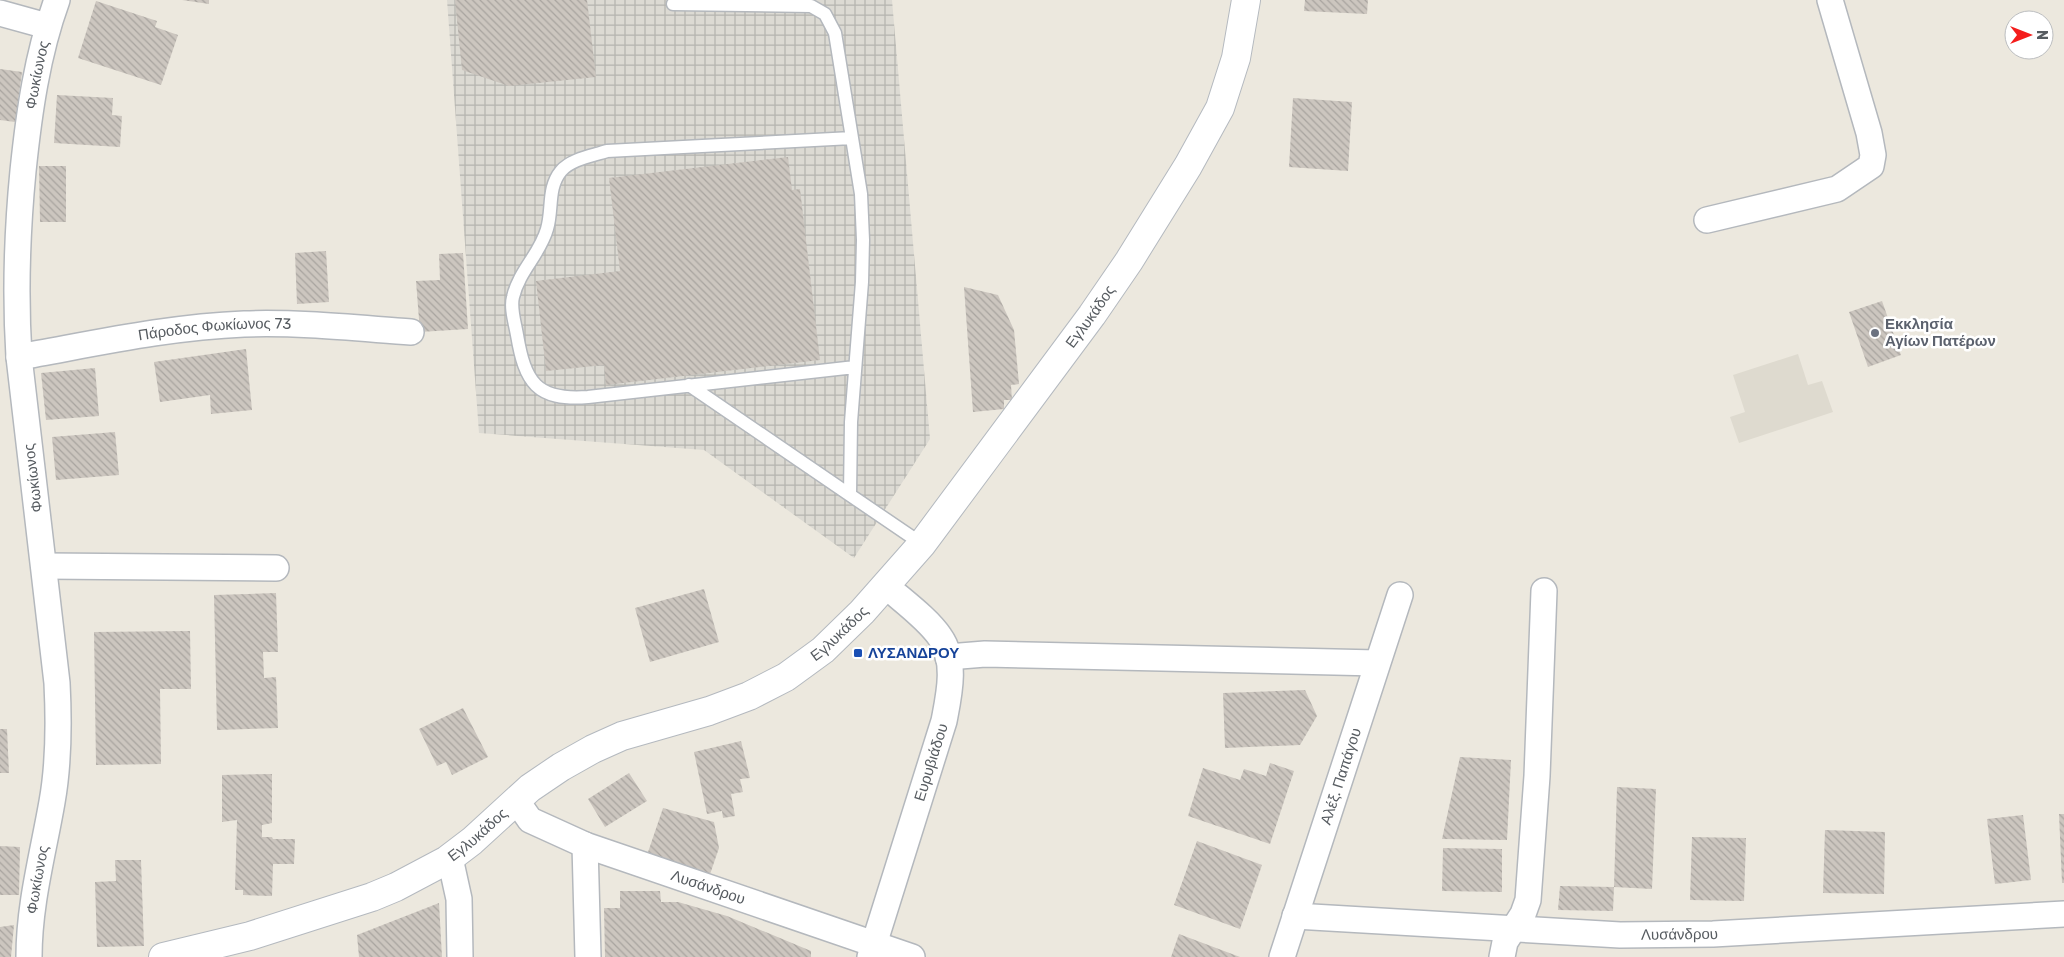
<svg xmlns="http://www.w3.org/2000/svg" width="2064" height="957" viewBox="0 0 2064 957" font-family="Rubik,sans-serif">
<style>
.industrial{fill:url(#industrial-grid)}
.education{fill:#dedacf}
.building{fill:url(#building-back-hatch)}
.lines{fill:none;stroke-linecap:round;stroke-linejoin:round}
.lane-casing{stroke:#b4b8bd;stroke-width:15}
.street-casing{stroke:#b4b8bd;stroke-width:28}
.secondary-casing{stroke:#b4b9bf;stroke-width:30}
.lane{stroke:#fff;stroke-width:12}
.street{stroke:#fff;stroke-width:25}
.secondary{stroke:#fff;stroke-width:28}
.worship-dot{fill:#6b7280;stroke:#fff;stroke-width:2}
.transit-dot{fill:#1a4fb4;stroke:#fff;stroke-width:2}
.labels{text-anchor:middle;stroke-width:5;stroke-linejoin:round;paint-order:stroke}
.street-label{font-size:15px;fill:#575c61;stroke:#fff}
.worship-label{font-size:15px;font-weight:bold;fill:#5b616d;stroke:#fff;text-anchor:start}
.transit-label{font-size:15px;font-weight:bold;fill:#164399;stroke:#fff;text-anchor:start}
</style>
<defs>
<pattern id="industrial-grid" width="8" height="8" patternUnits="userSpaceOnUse" patternTransform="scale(1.25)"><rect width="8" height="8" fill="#dcdad3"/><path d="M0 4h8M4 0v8" fill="none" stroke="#b5b4af"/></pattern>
<pattern id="building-back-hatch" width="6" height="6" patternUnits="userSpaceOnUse" patternTransform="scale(1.25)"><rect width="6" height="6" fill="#ccc6bf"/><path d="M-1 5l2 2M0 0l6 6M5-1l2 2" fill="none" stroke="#a8a49f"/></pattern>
</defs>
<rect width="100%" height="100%" fill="#ece8de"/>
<path class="industrial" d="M447,0H892L930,439L854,558L704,450L479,433Z"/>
<path class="education" d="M1798,354L1808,385L1822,381L1833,412L1739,443L1730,417L1745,412L1733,375Z"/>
<path class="building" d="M182,0H209V4Z
M455,0H587L596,77L509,86L462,70Z
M1305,0H1368L1367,14L1304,11Z
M96,1L157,21L155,27L178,35L161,85L78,58Z
M0,69L22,72L15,122L0,120Z
M57,95L113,98L112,115L122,116L120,147L54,143Z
M1293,98L1352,102L1348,171L1289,167Z
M788,157L792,190L800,189L820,360L606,385L604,365L546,371L536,281L620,271L609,178Z
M39,166H66V222H40Z
M326,251L329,302L297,304L295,253Z
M463,253L468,329L420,332L416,281L440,280L439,254Z
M964,287L998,295L1014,330L1019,384L1011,385L1012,400H1004V409L973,412Z
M1882,301L1901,355L1868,367L1849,312Z
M246,349L252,410L211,414L210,395L160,402L154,362Z
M95,368L99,416L46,420L41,373Z
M115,432L119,475L56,480L52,437Z
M704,589L719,642L650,662L635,608Z
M276,593L278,652H263L264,678L276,677L278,728L217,730L214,595Z
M190,631L191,689H160L161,764L96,765L94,632Z
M1305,690L1317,716L1300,745L1225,748L1223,693Z
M463,708L488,757L452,775L446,762L437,766L419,729Z
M0,729H7L9,773H0Z
M741,741L750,778L740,779L743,792L731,794L735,816L723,818L722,811L707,814L694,752Z
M1460,757L1511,760L1507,840L1442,839Z
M1270,763L1294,771L1270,844L1188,816L1203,768L1240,780L1244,769L1266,776Z
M629,773L647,801L605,827L588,799Z
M272,774V823L262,825V837H272L273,839H295L294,864H273L272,896L243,895V890H235L237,820L222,822V775Z
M1617,787L1656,789L1652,889L1614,887L1613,911L1558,910L1560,886L1614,887Z
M663,808L714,822L719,848L708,880L646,858Z
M2059,814H2064V883H2062Z
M2023,815L2031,880L1995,884L1987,819Z
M1825,830L1885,832L1884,894L1823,893Z
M1692,837L1746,838L1744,901L1690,900Z
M1197,841L1262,865L1240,929L1174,905Z
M0,846L20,847L19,895H0Z
M1443,848L1502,849V892L1442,891Z
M115,860H141L144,946L97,947L95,882L116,881Z
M620,891H660L661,902H678L727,916L811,951V957H605L604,908H620Z
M439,903L442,957H359L357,935Z
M14,925L11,957H0V927Z
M1179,934L1240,957H1171Z"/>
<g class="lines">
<defs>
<path id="lane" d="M673,4L811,6L825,14L835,33L852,138
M855,367L588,397C536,401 525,382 517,335C515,323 510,308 513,297C519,271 540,254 547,229C553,209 547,188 561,171C571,159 592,156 607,151L852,138L861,194L863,240L862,282L851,422L850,495L922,544
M689,385L850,495"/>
<g id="street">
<path d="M0,13L47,26"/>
<path d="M1707,220L1837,189L1871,166L1873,155L1869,133L1830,0"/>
<path id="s1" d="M19,357C93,344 168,327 244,324C299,322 355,328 411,332"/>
<path d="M44,566L276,568"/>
<path d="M948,657L985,654L1377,663"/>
<path id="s2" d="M516,800L530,820L585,845L912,957"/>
<path d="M585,845L588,957"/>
<path d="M450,858L459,899L460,957"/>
<path id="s3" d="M1295,916L1620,935L1713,934L2064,914"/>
<path id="s4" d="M29,957C29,904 43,854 52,802C59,763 59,722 57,683L19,357C15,294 17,233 23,171C29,113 37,55 57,0"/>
<path id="s5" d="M870,957L944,721C949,695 957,661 940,637C928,619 903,601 886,586"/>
<path id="s6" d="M1282,957L1400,595"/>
<path d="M1502,957L1505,942L1523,914L1528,900L1537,776L1544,591"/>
</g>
<g id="secondary">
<path id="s7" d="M163,957L250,936L372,897L396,887L447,860L472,841L530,788L561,767L593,749L622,736L709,711L749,696L786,677L823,650L862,612L922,544L1092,315L1129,261L1188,166L1220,108L1236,58L1246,0"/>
</g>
</defs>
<use href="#lane" class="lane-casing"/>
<use href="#street" class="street-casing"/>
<use href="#secondary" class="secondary-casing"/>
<use href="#lane" class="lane"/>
<use href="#street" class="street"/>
<use href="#secondary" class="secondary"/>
</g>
<circle class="worship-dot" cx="1875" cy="333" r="5"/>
<rect class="transit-dot" x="853" y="648" width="10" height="10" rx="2.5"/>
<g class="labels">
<g class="street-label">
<text dy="5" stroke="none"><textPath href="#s4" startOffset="888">Φωκίωνος</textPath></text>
<text dy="5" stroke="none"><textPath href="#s7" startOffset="1166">Εγλυκάδος</textPath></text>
<text dy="5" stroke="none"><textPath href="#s1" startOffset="198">Πάροδος Φωκίωνος 73</textPath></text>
<text transform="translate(33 478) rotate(-97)" y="5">Φωκίωνος</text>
<text dy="5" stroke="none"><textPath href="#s7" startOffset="761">Εγλυκάδος</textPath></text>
<text dy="5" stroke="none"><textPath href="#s5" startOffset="204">Ευρυβιάδου</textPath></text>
<text dy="5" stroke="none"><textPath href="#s6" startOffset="190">Αλέξ. Παπάγου</textPath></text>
<text dy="5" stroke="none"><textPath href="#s7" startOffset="341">Εγλυκάδος</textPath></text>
<text dy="5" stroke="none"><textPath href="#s4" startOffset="78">Φωκίωνος</textPath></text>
<text dy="5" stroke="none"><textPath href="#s2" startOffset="215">Λυσάνδρου</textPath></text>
<text dy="5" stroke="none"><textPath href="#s3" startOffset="385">Λυσάνδρου</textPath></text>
</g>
<g class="worship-label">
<text x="1885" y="329">Εκκλησία<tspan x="1885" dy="17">Αγίων Πατέρων</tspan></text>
</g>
<g class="transit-label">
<text x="868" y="658">ΛΥΣΑΝΔΡΟΥ</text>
</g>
</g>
<g transform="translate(2029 35) rotate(90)"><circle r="24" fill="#ffffff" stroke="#bcbec0"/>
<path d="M0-4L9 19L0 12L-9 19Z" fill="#f41d1c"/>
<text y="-8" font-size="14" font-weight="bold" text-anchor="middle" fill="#575c61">N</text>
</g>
</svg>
